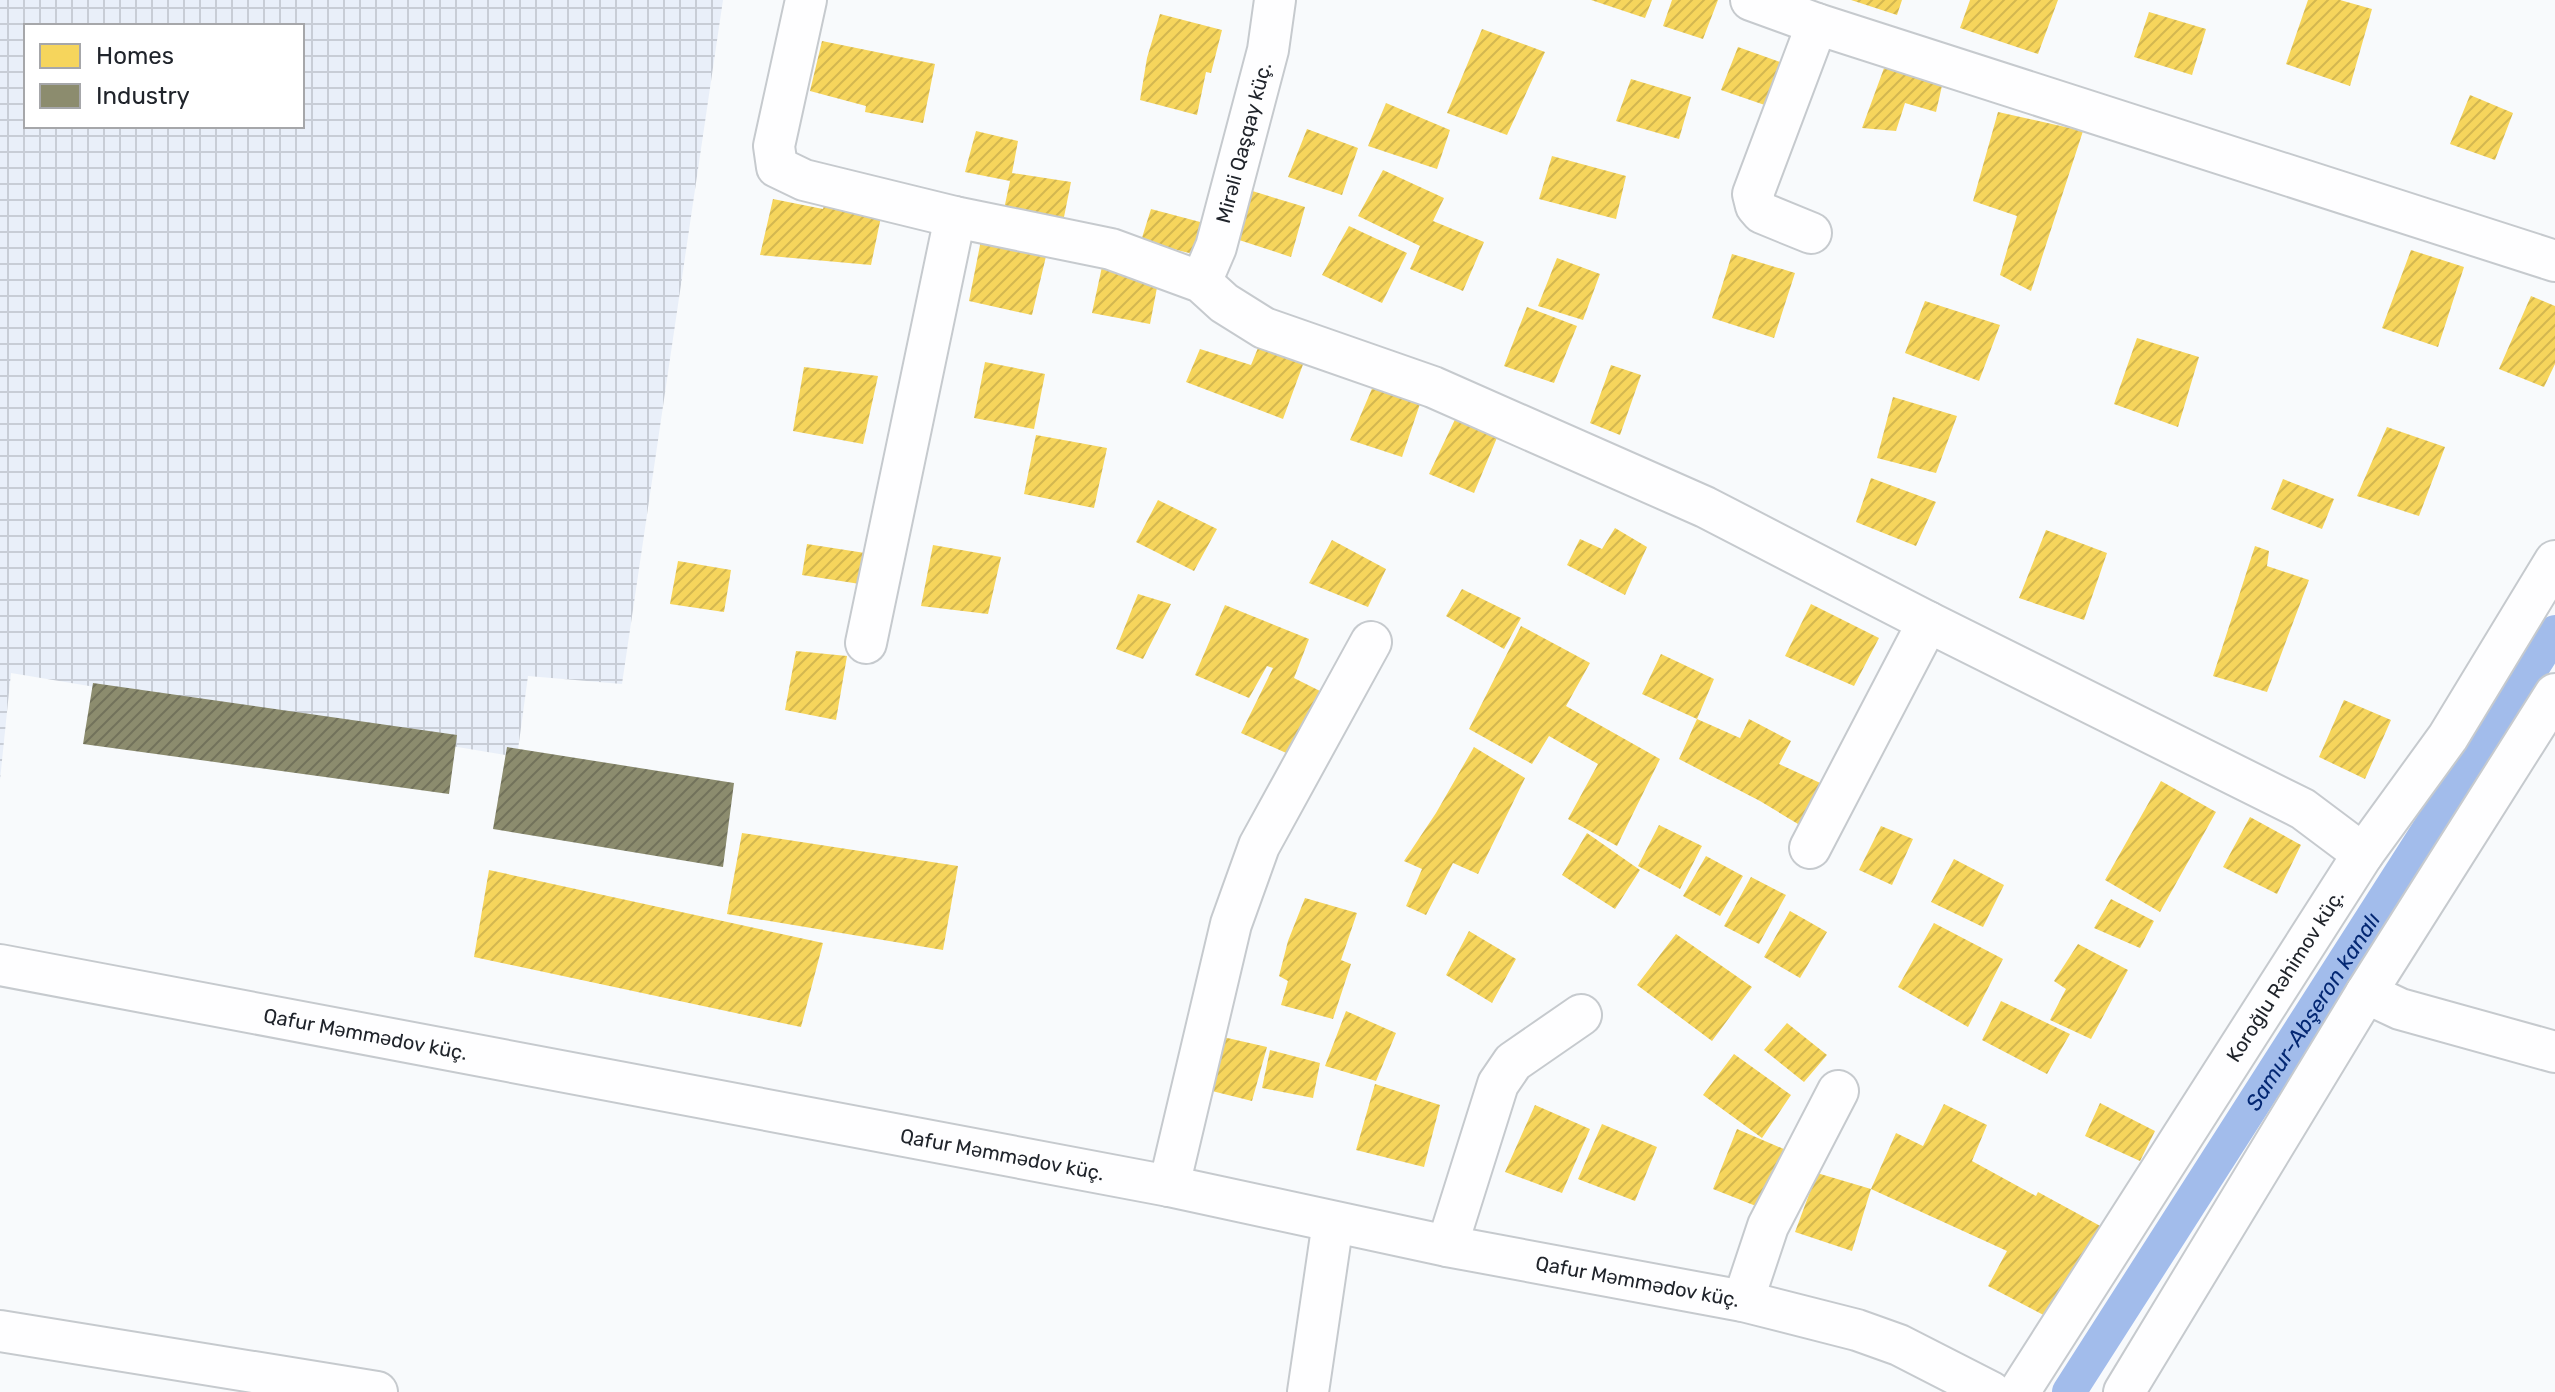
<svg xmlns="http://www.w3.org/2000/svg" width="2555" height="1392" viewBox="0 0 2555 1392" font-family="Rubik,sans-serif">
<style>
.industrial{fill:url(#industrial-grid);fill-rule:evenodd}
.homes{fill:url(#homes-hatch)}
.industry{fill:url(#industry-hatch)}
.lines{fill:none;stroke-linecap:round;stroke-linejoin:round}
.canal{stroke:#a2bceb;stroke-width:34}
.minor-casing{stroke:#c6cace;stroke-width:44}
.minor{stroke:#fefeff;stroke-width:40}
.labels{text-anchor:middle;stroke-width:8;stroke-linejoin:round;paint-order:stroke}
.street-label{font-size:20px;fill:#20242b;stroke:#fff}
.water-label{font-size:22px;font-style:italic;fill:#032773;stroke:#fff}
</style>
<defs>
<pattern id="industrial-grid" width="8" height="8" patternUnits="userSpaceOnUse" patternTransform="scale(2)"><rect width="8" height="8" fill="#e9eff9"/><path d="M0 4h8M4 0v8" fill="none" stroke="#c8cdd6"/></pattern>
<pattern id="homes-hatch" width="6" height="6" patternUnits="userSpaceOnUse" patternTransform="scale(2)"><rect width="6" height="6" fill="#f6d55c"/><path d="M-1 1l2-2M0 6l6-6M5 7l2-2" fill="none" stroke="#d3b750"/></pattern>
<pattern id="industry-hatch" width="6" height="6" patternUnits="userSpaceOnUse" patternTransform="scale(2)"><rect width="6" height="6" fill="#8c8c6e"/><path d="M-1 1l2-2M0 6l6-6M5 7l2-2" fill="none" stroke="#72725b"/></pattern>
</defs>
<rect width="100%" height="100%" fill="#f8fafc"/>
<path class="industrial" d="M0,0H723L622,684L528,676L517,757L11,673L0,780ZM26,26H302V126H26Z"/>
<path class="homes" d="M1591,0H1652L1645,18Z
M1672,0H1718L1703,39L1663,26Z
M1851,0H1902L1897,15Z
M1970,0H2058L2038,54L1960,28Z
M2308,0H2340L2372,9L2350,86L2286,64Z
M2149,12L2206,29L2192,75L2134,57Z
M1160,14L1222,30L1211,73L1206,72L1197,115L1140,100L1147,58Z
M1482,29L1545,52L1507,135L1447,113Z
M822,41L935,64L923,123L865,112L866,106L810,91Z
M1738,47L1797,68L1782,111L1721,90Z
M1887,60L1944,77L1936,112L1905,103L1896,131L1862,128Z
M1631,79L1691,97L1679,139L1616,121Z
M2470,95L2513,113L2495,160L2450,144Z
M1386,103L1450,130L1437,169L1368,146Z
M1998,112L2083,131L2031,291L2000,275L2017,216L1973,201Z
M1307,129L1358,148L1342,195L1288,177Z
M976,131L1018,141L1012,173L1071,182L1063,222L1003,214L1010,181L965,172Z
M1552,156L1626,176L1616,219L1539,199Z
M1383,170L1444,198L1433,221L1484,242L1463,291L1410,269L1420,246L1358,216Z
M1249,190L1305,207L1291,257L1233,238Z
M773,199L823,209L825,202L882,212L871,265L760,255Z
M1151,209L1204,223L1197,255L1141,241Z
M1349,226L1407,253L1382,303L1322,275Z
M982,235L1048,248L1032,315L969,301Z
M2411,250L2464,267L2438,347L2382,328Z
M1732,254L1795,273L1774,338L1712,318Z
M1557,258L1600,274L1583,320L1538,306Z
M1103,262L1160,272L1150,324L1092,313Z
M2531,296L2555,306V364L2544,387L2499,369Z
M1925,301L2000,325L1979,381L1905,353Z
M1527,307L1577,326L1554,383L1504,366Z
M2137,338L2199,357L2178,427L2114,404Z
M1260,343L1305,359L1283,419L1186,382L1200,349L1251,365Z
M985,362L1045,374L1034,429L974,418Z
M1611,365L1641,375L1620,435L1590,423Z
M804,367L878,376L863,444L793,431Z
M1374,384L1421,401L1402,457L1350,440Z
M1893,397L1957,416L1936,473L1877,458Z
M1459,411L1501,428L1474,493L1429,474Z
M2387,427L2445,447L2419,516L2357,496Z
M1036,435L1107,448L1094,508L1024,494Z
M1871,478L1936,502L1916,546L1856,522Z
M2283,479L2334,499L2322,529L2271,509Z
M1158,500L1217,529L1194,571L1136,542Z
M1615,528L1647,547L1625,595L1567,565L1580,539L1602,549Z
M2046,530L2107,553L2084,620L2019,598Z
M1332,540L1386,569L1368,607L1309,583Z
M807,544L865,553L860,584L802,575Z
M933,545L1001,557L988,614L921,606Z
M2255,546L2269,551L2267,566L2309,580L2267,692L2213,676Z
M678,561L731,570L724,612L670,604Z
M1462,589L1521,618L1504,649L1446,616Z
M1138,594L1171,604L1143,659L1116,649Z
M1811,604L1879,638L1854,686L1785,656Z
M1225,605L1309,639L1294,678L1324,693L1293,756L1241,733L1273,668L1267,666L1249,698L1195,675Z
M1521,626L1590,663L1566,706L1660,759L1617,846L1568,819L1598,764L1549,736L1532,764L1469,729Z
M796,651L847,656L836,720L785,710Z
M1661,654L1714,679L1697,719L1642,694Z
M2344,700L2391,720L2365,779L2319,757Z
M1697,719L1740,738L1749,719L1791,741L1779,764L1829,787L1808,830L1760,801L1679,759Z
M1474,747L1525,778L1478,874L1453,863L1426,915L1406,906L1422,869L1404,861L1436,813Z
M2161,781L2216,812L2160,912L2105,880Z
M2250,817L2301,845L2277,894L2223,867Z
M1659,825L1702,846L1680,889L1638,866Z
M1881,826L1913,839L1892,885L1859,870Z
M742,833L958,866L943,950L727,914Z
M1587,833L1640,870L1615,909L1562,875Z
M1706,856L1743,876L1720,916L1683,896Z
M1954,859L2004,885L1983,927L1931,902Z
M489,870L823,943L801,1027L474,957Z
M1751,877L1786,895L1759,944L1724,926Z
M1305,898L1357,913L1341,960L1351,964L1333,1019L1281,1005L1288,981L1279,976L1288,941Z
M2111,899L2154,921L2140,948L2094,928Z
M1790,911L1827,932L1800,978L1764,957Z
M1934,923L2003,959L1968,1027L1898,987Z
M1469,931L1516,959L1492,1003L1446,975Z
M1676,934L1752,987L1712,1041L1637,985Z
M2078,944L2128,970L2091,1039L2050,1020L2066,989L2054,981Z
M2001,1001L2070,1034L2047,1074L1982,1040Z
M1346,1011L1396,1033L1376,1081L1325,1066Z
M1787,1023L1827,1055L1804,1082L1764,1050Z
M1223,1037L1267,1047L1252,1101L1208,1090Z
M1270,1050L1320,1063L1313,1098L1262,1088Z
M1734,1054L1791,1095L1762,1138L1703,1095Z
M1375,1084L1440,1105L1424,1167L1356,1150Z
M2100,1103L2155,1131L2140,1161L2085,1136Z
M1944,1104L1987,1125L1972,1161L2036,1196L2038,1192L2104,1228L2057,1322L1988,1286L2007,1251L1871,1189L1896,1133L1923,1146Z
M1535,1105L1590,1129L1562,1193L1505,1172Z
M1602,1124L1657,1147L1635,1201L1578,1179Z
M1737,1129L1793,1153L1766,1210L1713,1189Z
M1817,1173L1871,1189L1852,1251L1795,1232Z"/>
<path class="industry" d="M93,683L457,735L449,794L83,744Z
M507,747L734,783L723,867L493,829Z"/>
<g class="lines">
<path class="canal" id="s1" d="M2069,1392L2555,632"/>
<defs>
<g id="minor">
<path d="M806,0L774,146L777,167L804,180L955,217L1111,249L1201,282L1224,303L1264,328L1433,387L1705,507L1928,622L2303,809L2363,854"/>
<path d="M1751,0L1817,24L2555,261"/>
<path d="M1811,233L1762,213L1756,206L1753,194L1817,24"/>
<path id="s2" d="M1201,282L1216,247L1268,50L1275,0"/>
<path d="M866,643L955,217"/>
<path d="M1810,848L1928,622"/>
<path id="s3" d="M0,965L1169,1186L1447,1246L1743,1301L1857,1330L1899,1345L1991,1392"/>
<path d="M2366,993L2400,1009L2555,1052"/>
<path d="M1169,1186L1231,924L1259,846L1371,642"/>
<path d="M1447,1246L1498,1084L1513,1062L1581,1015"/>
<path d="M1743,1301L1768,1226L1838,1091"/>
<path d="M0,1331L377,1392"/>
<path d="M1308,1392L1333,1222"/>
<path id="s4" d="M2019,1392L2363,854L2448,737L2555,561"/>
<path d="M2124,1392L2366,993L2555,694"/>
</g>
</defs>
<use href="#minor" class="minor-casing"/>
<use href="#minor" class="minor"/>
</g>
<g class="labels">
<g class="street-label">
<text dy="7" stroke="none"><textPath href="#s2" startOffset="146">Mirəli Qaşqay küç.</textPath></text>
<text dy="7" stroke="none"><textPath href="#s4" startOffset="494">Koroğlu Rəhimov küç.</textPath></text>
<text dy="7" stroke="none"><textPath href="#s3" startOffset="372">Qafur Məmmədov küç.</textPath></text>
<text dy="7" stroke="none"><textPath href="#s3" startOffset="1020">Qafur Məmmədov küç.</textPath></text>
<text dy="7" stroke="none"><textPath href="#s3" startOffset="1668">Qafur Məmmədov küç.</textPath></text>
</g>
<g class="water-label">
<text dy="8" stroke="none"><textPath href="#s1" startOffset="452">Samur-Abşeron kanalı</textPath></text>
</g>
</g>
<rect x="24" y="24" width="280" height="104" fill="#ffffff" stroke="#a6a7aa" stroke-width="2"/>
<rect x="40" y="44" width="40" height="24" fill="#f6d55c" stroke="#a6a7aa" stroke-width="2"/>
<text x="96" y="64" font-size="24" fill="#20242b">Homes</text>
<rect x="40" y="84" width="40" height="24" fill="#8c8c6e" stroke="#a6a7aa" stroke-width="2"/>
<text x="96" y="104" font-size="24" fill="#20242b">Industry</text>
</svg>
